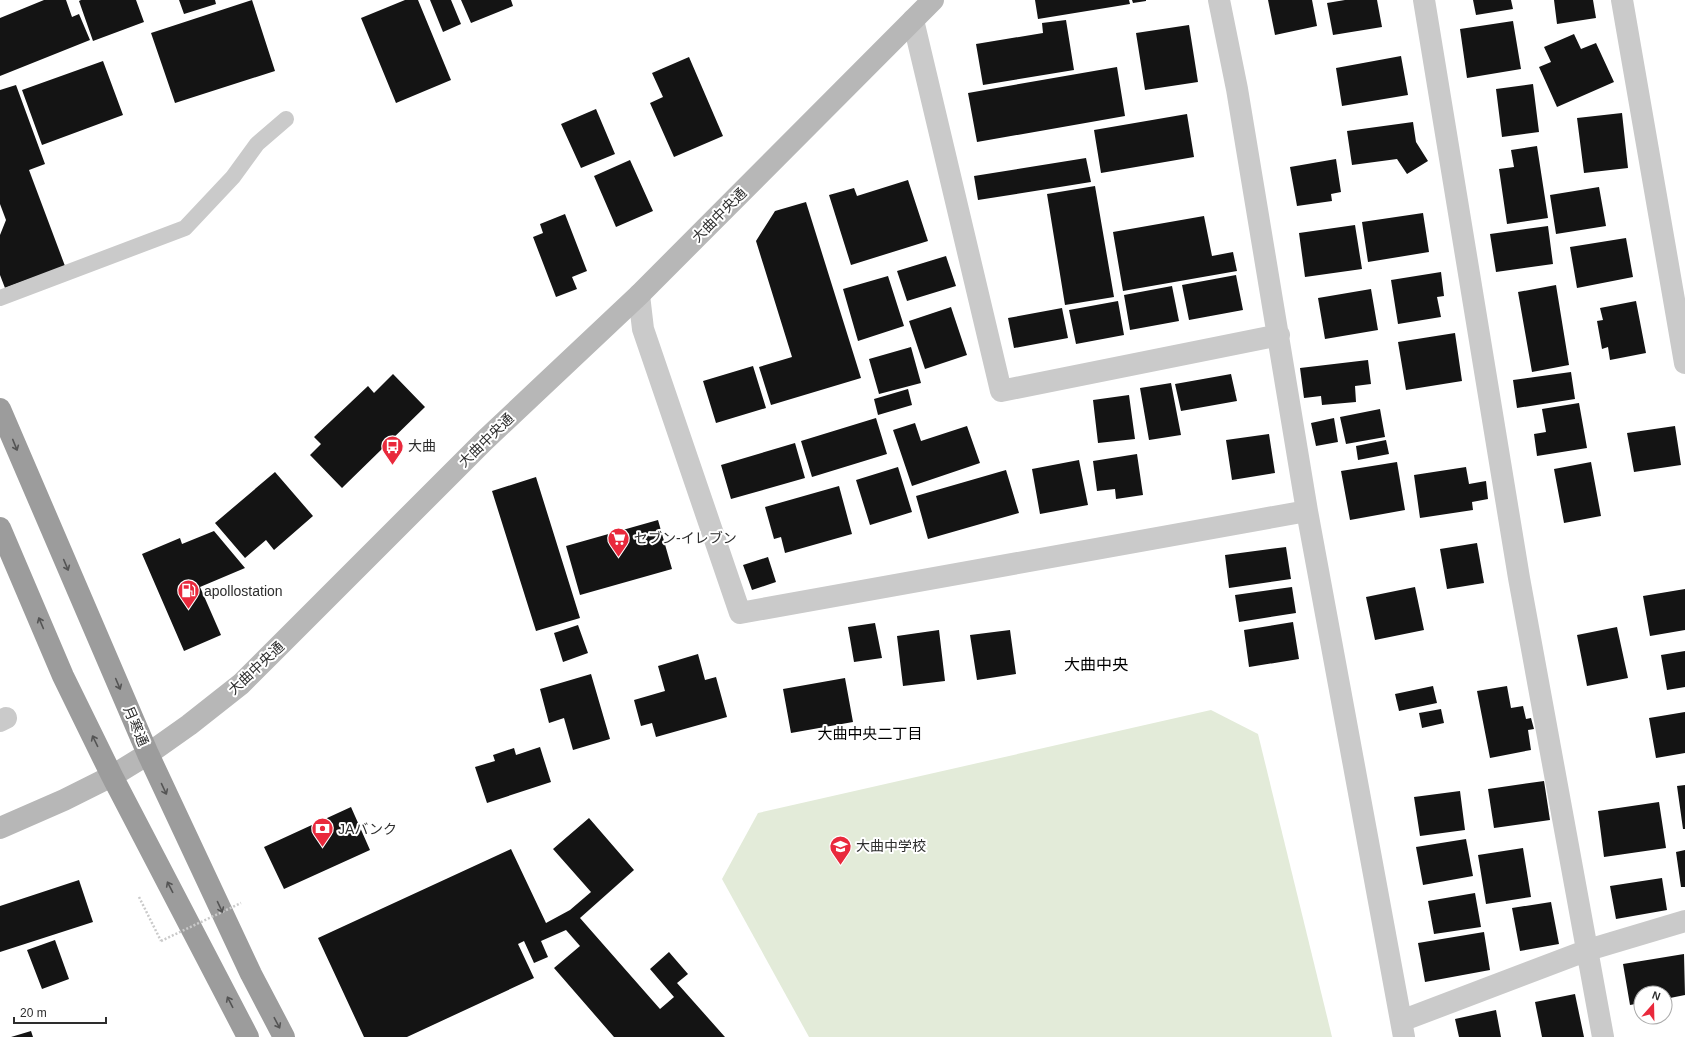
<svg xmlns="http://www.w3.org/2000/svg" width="1685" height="1037" viewBox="0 0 1685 1037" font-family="Helvetica,'Noto Sans JP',sans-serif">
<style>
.green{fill:#e3ebd9}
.building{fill:#141414}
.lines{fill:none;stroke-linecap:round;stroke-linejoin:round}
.path{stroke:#cacaca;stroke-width:2.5;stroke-dasharray:2 2;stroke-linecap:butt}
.service{stroke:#cacaca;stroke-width:16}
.minor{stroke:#cacaca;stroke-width:22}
.secondary{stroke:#b7b7b7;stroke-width:22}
.trunk{stroke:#9c9c9c;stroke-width:22}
.path-bridge{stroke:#cacaca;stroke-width:2.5;stroke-dasharray:2 2;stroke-linecap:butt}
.oneway{stroke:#545454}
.labels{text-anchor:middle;stroke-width:4;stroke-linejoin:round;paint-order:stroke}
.street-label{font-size:14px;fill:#2d2d2d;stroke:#fff}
.poi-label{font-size:14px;fill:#2d2d2d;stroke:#fff;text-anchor:start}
.neighbourhood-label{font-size:15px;fill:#000;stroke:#fff}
.quarter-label{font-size:16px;fill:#000;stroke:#fff}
</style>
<rect width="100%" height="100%" fill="#fff"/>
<path class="green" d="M1211,710L1258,734L1332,1037H809L722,879L758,813Z"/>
<path class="building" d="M44,0H66L72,17L79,14L90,40L0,76V18Z
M81,0H136L144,22L93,41L79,1Z
M179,0H215L216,4L184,14Z
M252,0L275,71L175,103L151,33Z
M405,0H418L451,80L396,103L361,18Z
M430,0H451L461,24L443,32Z
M461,0H511L513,6L471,23Z
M1035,0H1129L1130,4L1038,19Z
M1132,0H1146V1L1133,3Z
M1268,0H1312L1317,26L1275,35Z
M1345,0H1377L1382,27L1333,35L1327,3Z
M1473,0H1511L1513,9L1476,15Z
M1554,0H1593L1596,18L1557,24Z
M1066,20L1074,70L983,85L976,44L1043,33L1042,23Z
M1513,21L1521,69L1467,78L1460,29Z
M1189,25L1198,82L1145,90L1136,33Z
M1574,34L1581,49L1596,43L1614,82L1557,107L1539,67L1551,62L1544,47Z
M1401,56L1408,95L1342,106L1336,68Z
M689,57L723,136L674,157L650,103L663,97L652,73Z
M103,61L123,115L42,145L22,90Z
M1117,67L1125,116L977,142L968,93Z
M1533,84L1539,132L1502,137L1496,89Z
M16,85L45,164L29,170L65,266L5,288L0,275V235L6,220L0,204V90Z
M596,109L615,154L581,168L561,124Z
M1622,113L1628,168L1584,173L1577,118Z
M1187,114L1194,157L1101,173L1094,130Z
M1413,122L1416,142L1428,161L1407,174L1397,159L1352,165L1347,131Z
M1537,146L1548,218L1507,224L1499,169L1514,167L1511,150Z
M1086,158L1091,182L978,200L974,176Z
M1336,159L1341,192L1331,194L1332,201L1297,206L1290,167Z
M630,160L653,211L616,227L594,176Z
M908,180L928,241L851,265L829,195L854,188L857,196Z
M1095,186L1114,297L1065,305L1047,194Z
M1599,187L1606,226L1556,234L1550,195Z
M806,202L861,378L771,405L759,367L792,357L756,241L775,211Z
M1423,213L1429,252L1368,262L1362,222Z
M565,214L587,271L572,277L577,289L556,297L533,237L543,233L540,224Z
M1204,216L1212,256L1233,252L1237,271L1123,291L1113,232Z
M1355,225L1362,269L1305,277L1299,233Z
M1548,226L1553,264L1496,272L1490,234Z
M1626,238L1633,277L1577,288L1570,247Z
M946,256L956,286L907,301L897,271Z
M1441,272L1444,296L1437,297L1441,317L1398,324L1391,280Z
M1236,275L1243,310L1189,320L1182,285Z
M888,276L904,326L858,341L843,289Z
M1556,285L1569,365L1532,372L1518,292Z
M1172,286L1179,321L1130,330L1124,295Z
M1371,289L1378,330L1325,339L1318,298Z
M1118,301L1124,335L1076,344L1069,310Z
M1636,301L1646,353L1610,360L1608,347L1602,349L1597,321L1603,320L1600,308Z
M951,307L967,355L925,369L909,321Z
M1062,308L1068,338L1014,348L1008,318Z
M1455,333L1462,381L1406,390L1398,342Z
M911,347L921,383L879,394L869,359Z
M1368,360L1371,384L1355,386L1356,402L1322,405L1321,396L1304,398L1300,368Z
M753,366L766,408L716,423L703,381Z
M1571,372L1575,399L1517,408L1513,380Z
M393,374L425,407L342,488L310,455L321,444L314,437L368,386L374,393Z
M1231,374L1237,401L1181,411L1175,384Z
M1171,383L1181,435L1149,440L1140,388Z
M908,389L912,405L878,415L874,399Z
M1129,395L1135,439L1098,443L1093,400Z
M1579,403L1587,448L1537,456L1534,434L1546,432L1542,409Z
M1380,409L1385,437L1346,444L1340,417Z
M876,418L887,454L812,477L801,441Z
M1334,418L1338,442L1316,446L1311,423Z
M915,423L921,441L967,426L980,463L912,486L893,430Z
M1675,426L1681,465L1634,472L1627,433Z
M1269,434L1275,473L1232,480L1226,440Z
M1386,440L1389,454L1358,460L1356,446Z
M795,443L805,478L731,499L721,465Z
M1137,454L1143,495L1116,499L1115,489L1097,491L1093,461Z
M1079,460L1088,505L1040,514L1032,469Z
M1397,462L1405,510L1350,520L1341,471Z
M1591,462L1601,516L1564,523L1554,469Z
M898,467L912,512L870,525L856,480Z
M1466,467L1469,484L1486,481L1488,499L1472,502L1473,510L1420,518L1414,475Z
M1006,470L1019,513L928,539L916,496Z
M275,472L313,516L274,550L266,540L245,558L215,523Z
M536,477L580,618L536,631L492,491Z
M839,486L852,534L785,553L781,537L774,539L765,507Z
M658,520L672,569L580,595L566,546Z
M214,531L245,568L200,587L221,635L184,651L142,554L180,538L182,544Z
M1477,543L1484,583L1447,589L1440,549Z
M1286,547L1291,579L1229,588L1225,555Z
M768,557L776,582L752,590L743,565Z
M1292,587L1296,613L1239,622L1235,595Z
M1415,587L1424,630L1375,640L1366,597Z
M1685,589V630L1650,636L1643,596Z
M1293,622L1299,659L1249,667L1244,630Z
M875,623L882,658L854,662L848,627Z
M578,625L588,653L563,662L554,633Z
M1617,627L1628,678L1587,686L1577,635Z
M939,630L945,681L903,686L897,636Z
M1010,630L1016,674L977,680L970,635Z
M1685,651V687L1667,690L1661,655Z
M698,654L705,680L716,677L727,717L656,737L652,723L641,726L634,700L665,691L658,666Z
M591,674L610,739L573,750L564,718L549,723L540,689Z
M845,678L853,722L791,733L783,689Z
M1433,686L1437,703L1399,711L1395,694Z
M1507,686L1511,708L1523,706L1526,719L1531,718L1534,729L1528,730L1531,750L1490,758L1477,691Z
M1441,709L1444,723L1422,728L1419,713Z
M1685,712V753L1656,758L1649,718Z
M540,747L551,782L487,803L475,767L495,761L493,755L514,748L516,755Z
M1544,781L1550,820L1494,828L1488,789Z
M1685,785V829H1683L1677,786Z
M1460,791L1465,830L1420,836L1414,797Z
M1659,802L1666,848L1604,857L1598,811Z
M351,807L370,850L284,889L264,847Z
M589,818L634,870L580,918L660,1009L674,997L650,969L669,952L688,974L677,983L725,1037H614L554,968L580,946L566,930L541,941L548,957L534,963L524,941L518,944L534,978L407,1037H364L318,938L511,849L546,923L570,910L591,892L553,849Z
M1466,839L1473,876L1423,885L1416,847Z
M1523,848L1531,897L1486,904L1478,855Z
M1685,850V887H1681L1676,852Z
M1662,878L1667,910L1616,919L1610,886Z
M79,880L93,922L0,952V906Z
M1475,893L1481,927L1434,934L1428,901Z
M1551,902L1559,944L1520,951L1512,908Z
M1484,932L1490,970L1425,982L1418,943Z
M55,940L69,979L42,989L27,950Z
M1684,954L1685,995L1665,999V993H1641V1003L1630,1005L1623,964Z
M1575,994L1584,1037H1542L1535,1002Z
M1496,1010L1501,1037H1459L1455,1019Z
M31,1031L33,1037H11Z"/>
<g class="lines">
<path class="path" d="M139,897L161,941"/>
<path class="service" d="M0,298L185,228L233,177L257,144L286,119"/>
<path class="minor" d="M1219,0L1237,89L1307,511L1404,1037
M1424,0L1519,578L1603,1037
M1622,0L1685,363
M913,20L1001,391L1279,335
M639,295L643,329L740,613L1307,511
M0,721L6,718
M1401,1021L1588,950L1685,921"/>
<path class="secondary" d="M0,828L64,800L112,776L148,754L189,725L241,684L484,441L639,295L933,0"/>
<path class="trunk" d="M0,409L148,754L251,974L284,1037
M0,528L63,676L112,776L248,1037"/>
<path class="path-bridge" d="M161,941L241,903"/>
</g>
<defs><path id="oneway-shaft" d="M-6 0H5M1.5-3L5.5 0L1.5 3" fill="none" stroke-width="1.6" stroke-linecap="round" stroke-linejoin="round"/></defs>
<g class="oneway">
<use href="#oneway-shaft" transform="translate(15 445) rotate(68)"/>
<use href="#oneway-shaft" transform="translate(66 565) rotate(67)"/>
<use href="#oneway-shaft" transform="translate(41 623) rotate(-113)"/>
<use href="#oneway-shaft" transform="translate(118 684) rotate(67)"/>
<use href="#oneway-shaft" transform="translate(95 741) rotate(-116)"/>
<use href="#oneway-shaft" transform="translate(164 789) rotate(65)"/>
<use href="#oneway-shaft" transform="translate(170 887) rotate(-117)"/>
<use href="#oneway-shaft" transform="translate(220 907) rotate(65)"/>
<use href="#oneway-shaft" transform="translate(230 1002) rotate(-117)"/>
<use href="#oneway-shaft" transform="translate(277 1023) rotate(62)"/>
</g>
<defs>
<symbol id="bus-pin" viewBox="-11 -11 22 30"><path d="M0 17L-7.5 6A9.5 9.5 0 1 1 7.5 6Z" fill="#e9293c" stroke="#fff"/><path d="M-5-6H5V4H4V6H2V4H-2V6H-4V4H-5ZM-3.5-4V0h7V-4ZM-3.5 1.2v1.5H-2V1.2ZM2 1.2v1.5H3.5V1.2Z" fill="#fff"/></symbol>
<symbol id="supermarket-pin" viewBox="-11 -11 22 30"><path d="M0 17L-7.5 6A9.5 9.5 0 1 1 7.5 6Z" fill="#e9293c" stroke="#fff"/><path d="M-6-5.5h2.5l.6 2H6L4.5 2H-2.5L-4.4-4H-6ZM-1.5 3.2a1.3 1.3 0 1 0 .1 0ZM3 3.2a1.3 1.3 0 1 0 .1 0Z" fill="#fff"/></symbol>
<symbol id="fuel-pin" viewBox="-11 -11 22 30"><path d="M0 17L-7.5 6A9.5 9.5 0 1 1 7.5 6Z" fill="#e9293c" stroke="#fff"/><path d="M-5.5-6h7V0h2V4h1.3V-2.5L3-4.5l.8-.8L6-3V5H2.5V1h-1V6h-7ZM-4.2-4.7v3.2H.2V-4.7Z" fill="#fff"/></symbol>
<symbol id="bank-pin" viewBox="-11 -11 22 30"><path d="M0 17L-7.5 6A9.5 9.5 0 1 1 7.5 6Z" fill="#e9293c" stroke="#fff"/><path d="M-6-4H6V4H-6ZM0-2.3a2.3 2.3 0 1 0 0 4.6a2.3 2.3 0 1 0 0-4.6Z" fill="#fff"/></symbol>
<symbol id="school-pin" viewBox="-11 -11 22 30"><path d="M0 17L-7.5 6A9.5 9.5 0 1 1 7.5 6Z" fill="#e9293c" stroke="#fff"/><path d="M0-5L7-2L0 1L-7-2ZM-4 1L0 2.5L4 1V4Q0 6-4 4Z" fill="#fff"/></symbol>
</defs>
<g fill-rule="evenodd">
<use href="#bus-pin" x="380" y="434" width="25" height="34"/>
<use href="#supermarket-pin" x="606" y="526" width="25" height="34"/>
<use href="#fuel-pin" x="176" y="578" width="25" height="34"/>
<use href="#bank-pin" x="310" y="816" width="25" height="34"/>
<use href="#school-pin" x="828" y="834" width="25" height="34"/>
</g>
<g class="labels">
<g class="street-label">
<text transform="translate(719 215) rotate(-45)" y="5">大曲中央通</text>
<text transform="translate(486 440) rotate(-44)" y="5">大曲中央通</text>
<text transform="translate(256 668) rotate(-43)" y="5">大曲中央通</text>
<text transform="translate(136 726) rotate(67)" y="5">月寒通</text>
</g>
<g class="poi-label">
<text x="408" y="451">大曲</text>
<text x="634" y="543">セブン-イレブン</text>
<text x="204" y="596">apollostation</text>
<text x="338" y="834">JAバンク</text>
<text x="856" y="851">大曲中学校</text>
</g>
<g class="neighbourhood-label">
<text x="870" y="739">大曲中央二丁目</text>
</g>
<g class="quarter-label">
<text x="1096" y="670">大曲中央</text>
</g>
</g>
<g transform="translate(1653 1005) rotate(20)"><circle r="19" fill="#ffffff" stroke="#ababab"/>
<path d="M0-3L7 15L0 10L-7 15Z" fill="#e9293c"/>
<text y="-6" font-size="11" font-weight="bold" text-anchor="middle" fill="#2d2d2d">N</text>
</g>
<path d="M14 1017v6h92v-6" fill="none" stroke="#2d2d2d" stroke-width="2"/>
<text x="20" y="1017" font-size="12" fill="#2d2d2d" stroke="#ffffff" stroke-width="3" paint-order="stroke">20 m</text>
</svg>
